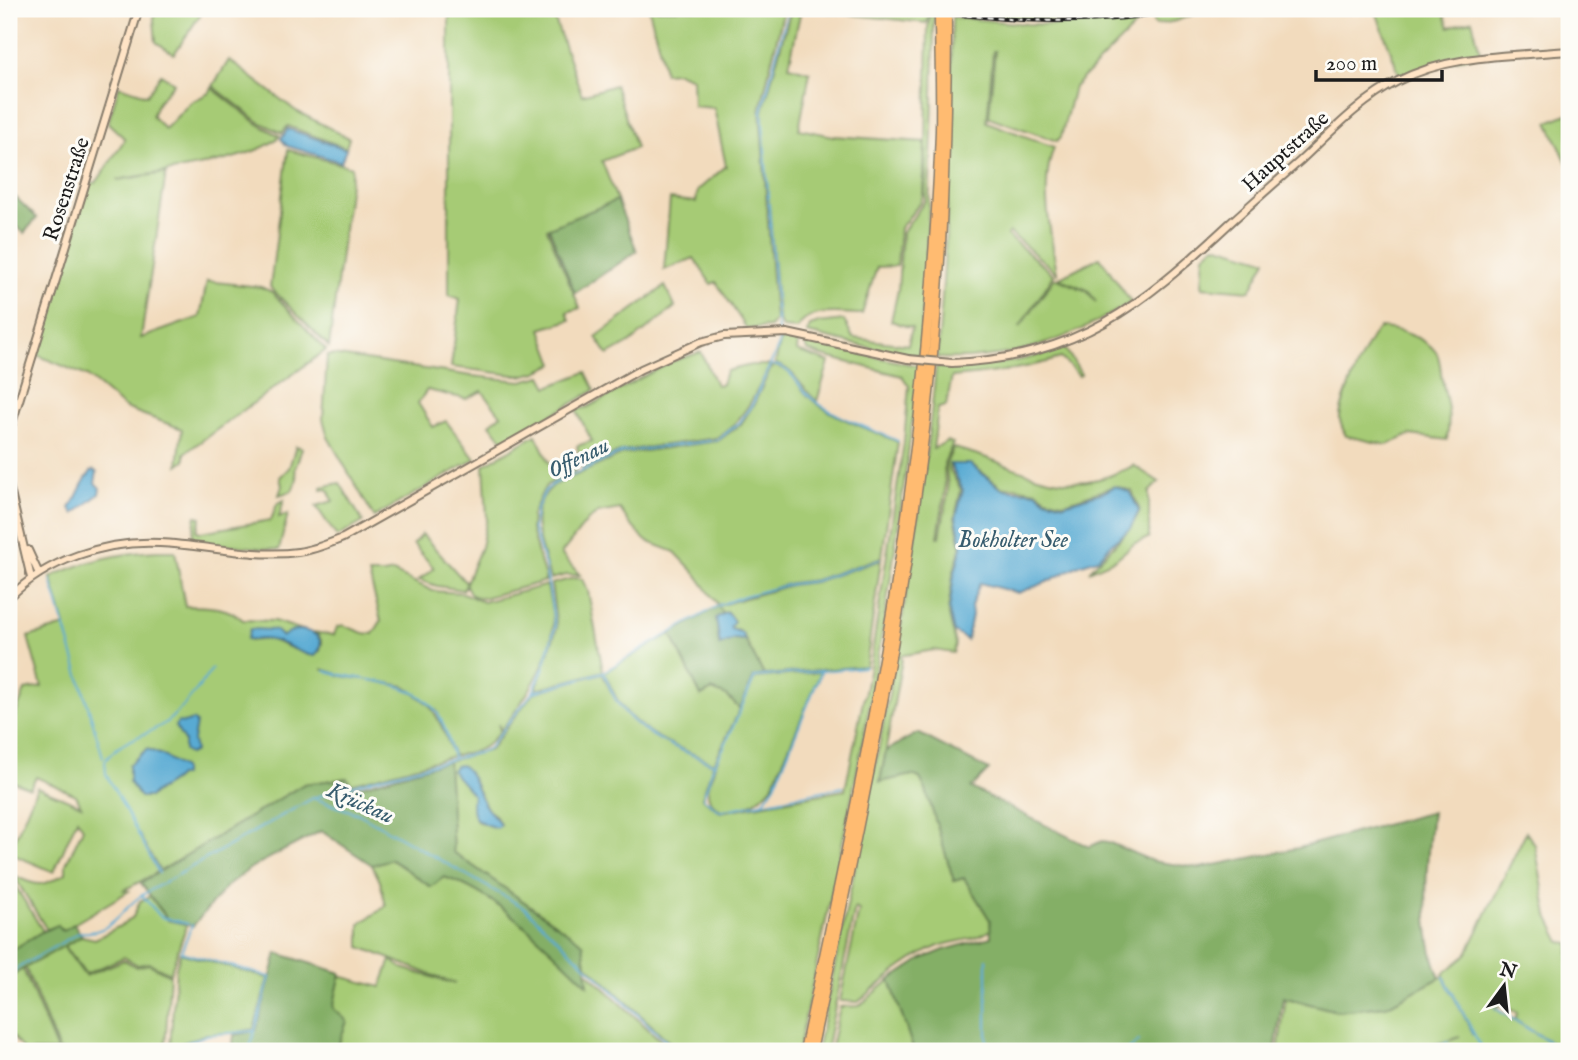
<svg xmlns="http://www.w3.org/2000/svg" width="1578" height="1060" viewBox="0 0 1578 1060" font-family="'IM FELL English',serif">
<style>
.green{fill:#a6cb74;stroke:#617448;stroke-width:2;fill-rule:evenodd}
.forest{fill:#84af66;stroke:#506641;stroke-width:2}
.water{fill:#58aad3;stroke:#3a6378;stroke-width:2}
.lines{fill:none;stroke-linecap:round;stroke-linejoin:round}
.stream{stroke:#58aad3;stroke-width:2}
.secondary-casing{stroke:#877c6c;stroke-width:10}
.highway-casing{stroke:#877c6c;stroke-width:11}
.secondary{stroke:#ffe4c6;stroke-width:6}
.highway{stroke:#ffbb71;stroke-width:8}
.rail-casing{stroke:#1c1c1c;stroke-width:4.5}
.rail{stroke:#fdfcf7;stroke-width:2;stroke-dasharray:5;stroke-linecap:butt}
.secondary-bridge-casing{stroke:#877c6c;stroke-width:10;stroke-linecap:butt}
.secondary-bridge{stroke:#ffe4c6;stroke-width:6}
.labels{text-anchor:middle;stroke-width:6;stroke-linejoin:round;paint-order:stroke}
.street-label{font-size:21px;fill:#1c1c1c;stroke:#fdfcf7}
.water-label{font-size:23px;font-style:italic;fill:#375c6e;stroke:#fdfcf7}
</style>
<rect width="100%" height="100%" fill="#fdfcf7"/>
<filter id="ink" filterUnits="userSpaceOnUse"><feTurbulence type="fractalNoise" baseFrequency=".0143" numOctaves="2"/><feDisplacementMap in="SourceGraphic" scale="14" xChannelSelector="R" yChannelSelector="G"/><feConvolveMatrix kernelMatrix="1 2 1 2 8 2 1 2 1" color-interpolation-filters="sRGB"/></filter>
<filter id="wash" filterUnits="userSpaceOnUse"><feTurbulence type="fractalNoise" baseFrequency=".00686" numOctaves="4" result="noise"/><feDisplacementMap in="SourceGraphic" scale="28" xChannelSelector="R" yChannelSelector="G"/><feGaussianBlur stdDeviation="1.57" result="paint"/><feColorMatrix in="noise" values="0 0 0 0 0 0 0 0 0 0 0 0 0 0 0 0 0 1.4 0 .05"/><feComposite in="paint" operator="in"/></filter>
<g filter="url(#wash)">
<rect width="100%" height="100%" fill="#f2dbbd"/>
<path class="green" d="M153,9H204L174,54L156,42Z
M449,9H551L582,95L615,85L636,148L602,161L617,200L547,229L580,308L567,312L570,320L541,329L554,364L537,372L521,376L451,367L460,299L449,295Z
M649,9H784L760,110L775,321L770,327L747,329L716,282L711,284L694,258L664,270L670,199L696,202L698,190L726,166L714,108L693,106L692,78L677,72L664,73L661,55Z
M791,9H891L930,14L926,23L801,9L789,66L810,72L799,129L833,136L925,142L923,195L921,202L900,228L897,266L877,267L862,314C840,314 809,307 797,329L782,328L778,317L763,130V111Z
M952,9L1038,11L1039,9H1157L1152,13L1064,21L952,12Z
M1194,9H1208L1176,21L1156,25L1153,23L1154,17Z
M1375,9H1443L1449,27L1472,20L1481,55L1435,64L1400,76Z
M931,14H934C934,129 928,242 919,356L862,346L807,333L810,326L819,323L844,320L853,338L908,345L912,328L891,321L898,290L902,233L925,201L928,26Z
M952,17L1027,24L1063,25L1142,19L1074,87L1061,137L1057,141L989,117L995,51H993L987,122L1054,147C1039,186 1051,233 1057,273L1009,232L1007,235L1054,275L1019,328L1055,278L1087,291L1096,302L1088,290L1058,278L1100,257L1131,302C1069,341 1011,361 937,358C948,244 951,131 952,17Z
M229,60L296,111L349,138L346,148L288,126L282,133L259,122L213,86Z
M161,74L174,83L158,102L152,116L165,129L191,102L209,93L212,88L258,124L280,136C255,162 155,173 117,180L166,173L141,338L200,317L207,281L261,287L272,292L326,350L185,453V460L178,465L182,429L125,408L87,376L37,355L56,285L89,183H95L98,180L125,139L108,123L119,86L147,95Z
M1569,113V164L1568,165L1548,122Z
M288,150L352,167L329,347L270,287Z
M1215,245L1266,260L1250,291L1202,287L1204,255Z
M665,286L675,307L631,342L608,355L596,337Z
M1380,328C1396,328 1426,338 1436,352C1441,359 1440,371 1442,379C1447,405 1451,411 1447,440L1410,435L1387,445L1346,436C1344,432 1341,425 1340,420C1338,407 1368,336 1380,328Z
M781,339L798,341L797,351L829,362L817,401C801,389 795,368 775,364Z
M804,342L919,366C908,457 896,548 881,639C858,778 827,914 798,1051H679L586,964L583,943L453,852L448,761L490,750L533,693L602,673C607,683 611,693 617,702C639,737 678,748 713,764L702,798L720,812L845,790L870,667L904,442L909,386L902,376L819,355L807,350ZM471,777L488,810L495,815L500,824L478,822C472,814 472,805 473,795L460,778Z
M1065,348L1081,374L1079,376L1061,358C1025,369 989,374 952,377L946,406L938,408L933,449L947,441L953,443L944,463L945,492L938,537H940L948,492L946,464L953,448C1013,461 1058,500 1119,472C1125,469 1128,470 1133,465L1159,482L1149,492V538L1135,543L1116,559L1089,571C1107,551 1128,535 1140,511L1132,491L1115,486L1065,503L1046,498L1037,491L1014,487L1003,488L971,464H949L950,470L961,490L955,517L961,546L953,575L948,611L956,645L953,653L934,650L899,656L902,659L880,782L913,775L920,778L926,790L954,881L964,878L990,920L991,930C975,941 956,940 939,946C907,959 884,981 858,1002L840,1001L859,910L855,908L826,1051H817C864,825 914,598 936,367C981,369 1022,362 1065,348Z
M701,352L716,385L722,384L726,371L751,365H770C756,393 744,422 716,438L622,451L582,468L577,446L592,441L576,410L588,407L670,362Z
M332,355L472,376L522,381L542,376L548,387L586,372L595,390L504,442L490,424L501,415L482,391L466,399L427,390L418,403L433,427L446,421L475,459L374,517L328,437L323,419L327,356Z
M772,366C795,369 794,383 809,397C827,415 873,431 898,442L882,557L815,580L791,583L718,605L696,574L675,552L646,541L630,524L620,509L598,513L588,520L561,554L580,575H567L550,579C542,547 522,512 554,485L623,454L718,441L741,424L754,404Z
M536,435L551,466L571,457L575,471L547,485L543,491L532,515L531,530L546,581L483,598C472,597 470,595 466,585L463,590L437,586L419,580L434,568L413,544L422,534L466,583L481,547L487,518L484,465Z
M296,446L302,448L295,469L297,479L292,491L279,495L282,486L280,477L289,468Z
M340,483L363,522L337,537L316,506L333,501L328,489L321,490V487Z
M284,500L279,517L288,514L279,550L177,540L178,537L192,538L196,516L201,517L197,531L201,532L271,520L277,504Z
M157,551H175L185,606C207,607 226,605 243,620L274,621L306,631H292L284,637L278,632L250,629V641L269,639L308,655L320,651L322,643L319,636L313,632L334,635L337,627L343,625L363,633L373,634L381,621L369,574H384L393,572L433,591L463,593L483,602L547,585C549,597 553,610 553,623C553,660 523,702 501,730L498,724L500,731C484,751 479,751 454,756L437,711L405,686L341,675L322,669C334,676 349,677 363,679C425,688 433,700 453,756L351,784L347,778L304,784L160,871L138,833L158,872L124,890L129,891L62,931L58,925L47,930L14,876C41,887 40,887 66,873V864L83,828L77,819L54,872L9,853L37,787L81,805L76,795L36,777L30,788L12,781L9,788V732L25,690L42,687L28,637L65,626L51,577C86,560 119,553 157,551ZM147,749L162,755L183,768V776H178C169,786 158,787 150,797L129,765Z
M881,560L866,666L764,675L742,633L730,627L734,621L727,612L723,613L718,606L791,585L815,582Z
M574,578L582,579L588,591L603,671L536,690L557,628L551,584Z
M671,634L701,696L712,690L727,696L740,709L714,763C679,747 640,736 619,702C613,693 609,682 604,672Z
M821,672L773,785C756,805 747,808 721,810C715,806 709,802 708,794C706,776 746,699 755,678Z
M1526,832L1535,845L1548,916L1561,942L1569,943V1051H1565L1515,1020L1517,1013L1501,1004L1495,1008L1563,1051H1420L1460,1037L1414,1051H1278L1286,998L1337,1011L1386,1006L1443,976L1474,1035L1443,974L1464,957L1468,951Z
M390,859L431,886L444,877C499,895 547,945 587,984V972L672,1051H336L347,1021L333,1009L340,976L381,987L391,960L402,968L455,984L360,947V924L386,906L380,881L372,865Z
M9,876L43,931L9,952Z
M150,896L168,920L187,924L170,973L149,963L138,965L124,957L86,974L65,946L82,936L95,939L124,924L133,917L140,901Z
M63,946L85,976L124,960L137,967L149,964L170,975L165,1048L154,1051H59L25,967Z
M180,953L268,978L254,1029L234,1033L206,1034L170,1048L176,968Z
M23,969L57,1051H24L9,1032V977Z
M890,980L914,1051H830L840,1007L859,1006Z"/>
<path class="forest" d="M9,191L37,218L24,233L9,219Z
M617,200L637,251L575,293L549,228Z
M718,606L723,613L716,618L719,645L734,639L745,640L764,675L754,677L740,709L727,696L712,690L701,696L671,634Z
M918,733L989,770L971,788L1089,847L1102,841L1108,842L1152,861L1200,868L1298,848L1432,812C1426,863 1420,930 1440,978L1386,1006L1337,1011L1283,997L1275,1051H914L890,980L922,959L944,950L991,937L990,920L964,878L954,881L926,790L920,778L912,775L880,782L886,751Z
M448,761L453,852L583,943L588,985C548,947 498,894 444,877L431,887L391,859L372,865L321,831L252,867L226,887L193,926L168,920L141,883L304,784L347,778L354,788Z
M74,924L82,936L9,977V952L43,931L58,925L62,931Z
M277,953L341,973L333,1008L347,1021L336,1051H232L234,1035L256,1031Z"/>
<path class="water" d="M288,129L346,149L341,162L287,146L281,139Z
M950,464H970L1002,489L1036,492L1045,499L1064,504L1104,492L1115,486L1130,492L1139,511L1130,529L1111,544L1098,559L1079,565L1047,582L1018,593L980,583L971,606L972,615L967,640L954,632L949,611L954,575L962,546L956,517L963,490Z
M93,470L97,472L95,483L100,488L99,494L74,514L70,508C78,497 83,477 93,470Z
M727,612L734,622L730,627L731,629L742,633L745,640L734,639L720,645L716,618Z
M250,629L275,630L282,637C285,635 288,632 292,631C309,626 331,639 315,656C299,655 286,642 270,640C262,638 254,641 247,639Z
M193,720L196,723L193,740L195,751L189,754L184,751V741L175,726L178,722L184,723Z
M147,749L162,755L183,768V776H178C169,786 158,787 150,797H140L129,782V765Z
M461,765C476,775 477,798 489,811C494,816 497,818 500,825L497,828C476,822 469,819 473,795L452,771L455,766Z"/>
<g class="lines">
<path class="stream" d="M773,365C793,368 796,384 809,396C827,414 874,430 898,441
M9,397L14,382
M51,580L103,757
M325,671C363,683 408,676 436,711C445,723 449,743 453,757
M604,673C608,683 612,694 618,703C640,737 679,748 714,764L703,798L720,811L843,787
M534,692L603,672L717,606L744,596L791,584L815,581L880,559
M715,763L724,747L755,677L865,667
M313,798L374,779L481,752L488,749L522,706L533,692L544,667L555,627L545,565L533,529L536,510L545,491L553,484L623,452L718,440L740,422L753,403L779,345L762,111L788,9
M762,804L775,785L821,672
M159,873L106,774L105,761C120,739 145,737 165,723C184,709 198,688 212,669
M142,895L161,917L188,924
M192,925L181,952L270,977L249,1051
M9,973L80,932C112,935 120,910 142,895L313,798L359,814L525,908L676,1051
M1444,977L1483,1051
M1495,1008L1564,1051
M171,1049L207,1035L253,1031
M987,1051V959
M1127,1051L1139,1041
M1418,1051L1448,1042"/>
</g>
</g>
<g filter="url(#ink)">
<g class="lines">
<defs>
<path id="secondary" d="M952,363C1079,357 1140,307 1229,224C1252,203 1276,182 1300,161C1330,133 1361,100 1398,81C1451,54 1512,56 1569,51
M9,433L139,9
M9,485L31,578
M28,550L39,574
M9,598C46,560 106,540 160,543C205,545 252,558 298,552C314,550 328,544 343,538L641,369L701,342L724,336L787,333L908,359"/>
<path id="highway" d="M804,1051C850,831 900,609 922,384C930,300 937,215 940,131C941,90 939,49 939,9
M812,1051C858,831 907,609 930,384C943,259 947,134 947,9"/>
</defs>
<use href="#secondary" class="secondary-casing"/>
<use href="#highway" class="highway-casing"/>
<use href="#secondary" class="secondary"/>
<use href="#highway" class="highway"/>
<defs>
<path id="rail" d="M907,9C1001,20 1087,29 1181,9"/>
</defs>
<use href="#rail" class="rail-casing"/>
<use href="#rail" class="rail"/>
<defs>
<path id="secondary-bridge" d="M908,359L952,363"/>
</defs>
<use href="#secondary-bridge" class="secondary-bridge-casing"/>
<use href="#secondary-bridge" class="secondary-bridge"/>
</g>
</g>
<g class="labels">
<g class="street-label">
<text transform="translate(1285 151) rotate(-42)" y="7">Hauptstraße</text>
<text transform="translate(66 189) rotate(-72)" y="7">Rosenstraße</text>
</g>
<g class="water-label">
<text transform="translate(578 457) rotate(-26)" y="8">Offenau</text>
<text x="1013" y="547">Bokholter See</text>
<text transform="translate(361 802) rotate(24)" y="8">Krückau</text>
</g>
</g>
<rect width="1578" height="1060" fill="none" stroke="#fdfcf7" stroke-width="35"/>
<g transform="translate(1504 986) rotate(15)" stroke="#fdfcf7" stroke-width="5" paint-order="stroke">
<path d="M0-5L12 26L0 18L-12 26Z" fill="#1c1c1c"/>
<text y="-10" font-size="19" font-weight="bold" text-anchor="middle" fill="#1c1c1c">N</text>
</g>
<path d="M1316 70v10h126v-10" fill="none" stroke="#1c1c1c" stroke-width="3.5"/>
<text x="1326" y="70" font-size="21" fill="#1c1c1c" stroke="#fdfcf7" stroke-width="5" paint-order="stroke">200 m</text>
</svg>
